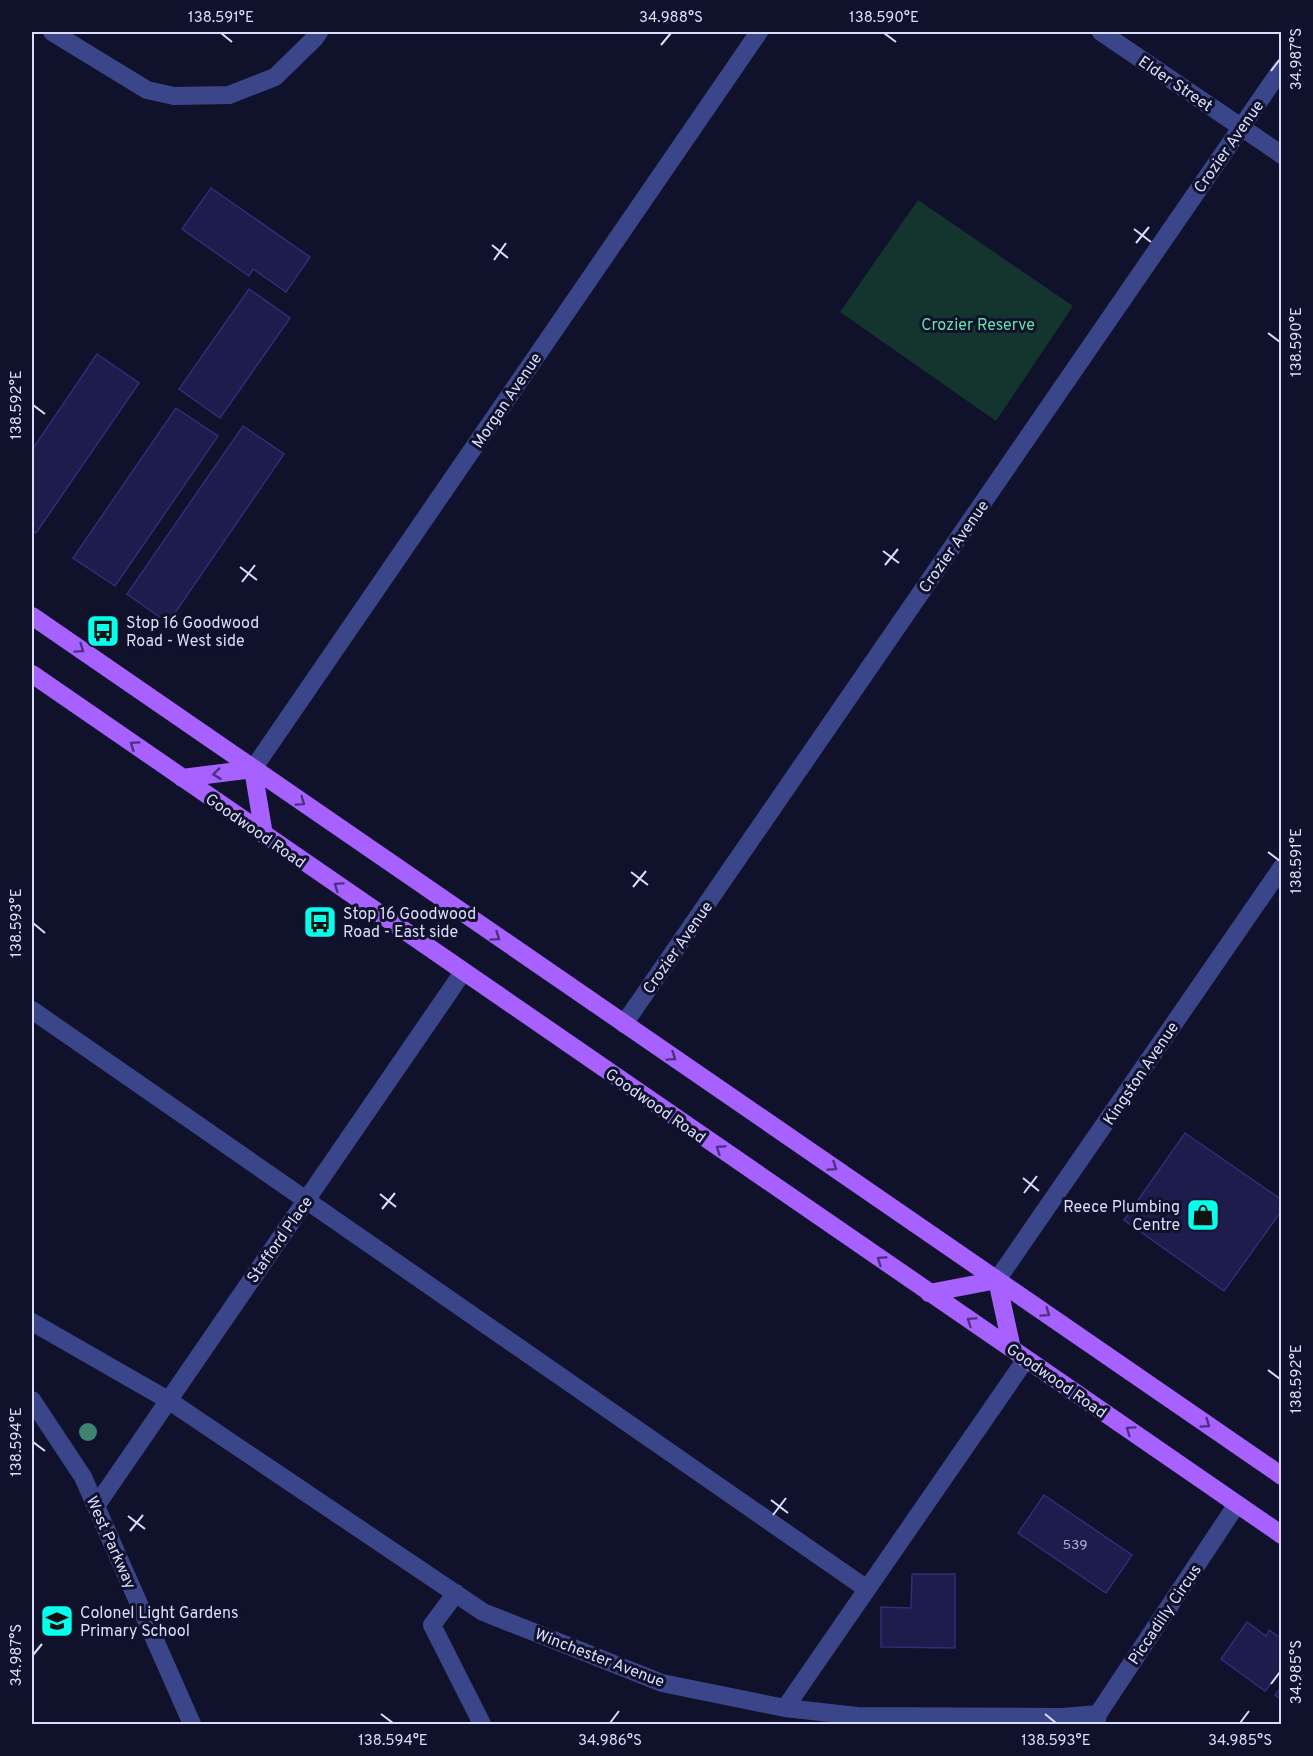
<svg xmlns="http://www.w3.org/2000/svg" width="1313" height="1756" viewBox="0 0 1313 1756" font-family="Overpass,sans-serif">
<style>
.green{fill:#13352e}
.building{fill:#1d1c4c;stroke:#2f2e78;stroke-width:1.5}
.lines{fill:none;stroke-linecap:round;stroke-linejoin:round}
.minor{stroke:#3b468a;stroke-width:18}
.major{stroke:#a761ff;stroke-width:18}
.tree{fill:#3e8471}
.oneway{stroke:#4c3180}
.ticks{fill:none;stroke:#daddff;stroke-width:2}
.labels{text-anchor:middle;stroke-width:6;stroke-linejoin:round;paint-order:stroke}
.number-label{font-size:14px;fill:#abadd2}
.street-label{font-size:16px;fill:#daddff;stroke:#10112b}
.park-label{font-size:16px;fill:#63e3ab;stroke:#10112b}
.poi-label{font-size:16px;fill:#daddff;stroke:#10112b;text-anchor:start}
.neatline{fill:none;stroke:#daddff;stroke-width:2}
.ticks-label{font-size:15px;text-anchor:middle;fill:#daddff}
</style>
<rect width="100%" height="100%" fill="#10112b"/>
<path class="green" d="M918,200L1073,306L996,421L840,312Z"/>
<path class="building" d="M211,188L310,257L286,292L253,269L249,276L182,229Z
M249,289L290,318L220,418L179,389Z
M97,354L139,383L36,533L32,530V450Z
M176,408L218,436L115,586L73,558Z
M243,426L284,454L168,623L127,594Z
M1185,1133L1282,1200V1210L1224,1291L1124,1220Z
M1044,1495L1132,1555L1106,1593L1018,1533Z
M912,1574H955V1648L881,1647V1607L911,1608Z
M1247,1622L1266,1636L1269,1630L1282,1639V1669L1265,1691L1221,1659Z
M1282,1686V1700L1275,1695Z"/>
<g class="lines">
<path class="minor" d="M52,32L147,90L174,96L229,95L275,77L315,38L319,32
M1101,32L1282,155
M253,769L759,32
M32,1010L867,1589
M624,1024L1282,68
M997,1280L1282,867
M32,1322L168,1400L483,1612L662,1683L785,1708L857,1716L1062,1717L1098,1714
M32,1400L83,1477L192,1724
M96,1506L463,972
M456,1593L432,1625L482,1724
M785,1708L1026,1359
M1096,1724L1098,1714L1237,1504"/>
<path class="major" d="M32,616L1282,1476
M32,674L1282,1535
M253,769L264,835
M182,778L253,769
M997,1280L1012,1349
M929,1293L997,1280"/>
</g>
<circle class="tree" cx="88" cy="1432" r="9"/>
<defs><path id="oneway-chevron" d="M-2-3.5L2.5 0L-2 3.5" fill="none" stroke-width="1.6" stroke-linecap="round" stroke-linejoin="round" transform="scale(1.5)"/></defs>
<g class="oneway">
<use href="#oneway-chevron" transform="translate(80 649) rotate(35)"/>
<use href="#oneway-chevron" transform="translate(134 745) rotate(-145)"/>
<use href="#oneway-chevron" transform="translate(217 774) rotate(173)"/>
<use href="#oneway-chevron" transform="translate(301 802) rotate(35)"/>
<use href="#oneway-chevron" transform="translate(338 886) rotate(-145)"/>
<use href="#oneway-chevron" transform="translate(496 937) rotate(34)"/>
<use href="#oneway-chevron" transform="translate(672 1057) rotate(34)"/>
<use href="#oneway-chevron" transform="translate(720 1149) rotate(-145)"/>
<use href="#oneway-chevron" transform="translate(833 1167) rotate(34)"/>
<use href="#oneway-chevron" transform="translate(881 1260) rotate(-145)"/>
<use href="#oneway-chevron" transform="translate(1046 1313) rotate(35)"/>
<use href="#oneway-chevron" transform="translate(971 1321) rotate(-146)"/>
<use href="#oneway-chevron" transform="translate(1206 1424) rotate(35)"/>
<use href="#oneway-chevron" transform="translate(1130 1430) rotate(-145)"/>
</g>
<path class="ticks" d="M221,33L232,42M884,33L896,42M661,45L671,33M1271,71L1280,59M1134,229L1151,242M1136,243L1149,227M492,245L508,258M494,260L506,243M1268,333L1280,342M33,405L45,414M883,551L899,563M885,565L898,549M240,567L257,580M242,582L255,565M1268,852L1280,861M631,872L648,885M633,887L646,871M33,923L45,933M1023,1178L1039,1191M1024,1193L1037,1176M380,1194L396,1207M382,1209L395,1193M1268,1370L1280,1379M33,1442L45,1451M771,1500L788,1513M773,1515L786,1498M128,1516L145,1529M130,1531L143,1515M33,1655L42,1644M1271,1684L1280,1672M381,1714L393,1723M1045,1714L1056,1723M610,1723L619,1711M1240,1723L1249,1711"/>
<defs>
<symbol id="bus-square" viewBox="-11 -11 22 22"><rect x="-9" y="-9" width="18" height="18" rx="4" fill="#06ffeb" stroke="#10112b"/><path d="M-5-6H5V4H4V6H2V4H-2V6H-4V4H-5ZM-3.5-4V0h7V-4ZM-3.5 1.2v1.5H-2V1.2ZM2 1.2v1.5H3.5V1.2Z" fill="#111"/></symbol>
<symbol id="shop-square" viewBox="-11 -11 22 22"><rect x="-9" y="-9" width="18" height="18" rx="4" fill="#06ffeb" stroke="#10112b"/><path d="M-5-2.5h2.3a2.7 3.5 0 0 1 5.4 0H5L5.5 6h-11ZM-1.5-2.5h3a1.5 2.3 0 0 0-3 0Z" fill="#111"/></symbol>
<symbol id="school-square" viewBox="-11 -11 22 22"><rect x="-9" y="-9" width="18" height="18" rx="4" fill="#06ffeb" stroke="#10112b"/><path d="M0-5L7-2L0 1L-7-2ZM-4 1L0 2.5L4 1V4Q0 6-4 4Z" fill="#111"/></symbol>
</defs>
<g fill-rule="evenodd">
<use href="#bus-square" x="84" y="612" width="38" height="38"/>
<use href="#bus-square" x="301" y="903" width="38" height="38"/>
<use href="#shop-square" x="1184" y="1196" width="38" height="38"/>
<use href="#school-square" x="38" y="1602" width="38" height="38"/>
</g>
<g class="labels">
<g class="number-label">
<text x="1075" y="1549">539</text>
</g>
<g class="street-label">
<text transform="translate(1176 83) rotate(34)" y="6">Elder Street</text>
<text transform="translate(1228 146) rotate(-55)" y="6">Crozier Avenue</text>
<text transform="translate(506 400) rotate(-56)" y="6">Morgan Avenue</text>
<text transform="translate(953 546) rotate(-55)" y="6">Crozier Avenue</text>
<text transform="translate(256 830) rotate(35)" y="6">Goodwood Road</text>
<text transform="translate(677 947) rotate(-55)" y="6">Crozier Avenue</text>
<text transform="translate(1140 1073) rotate(-56)" y="6">Kingston Avenue</text>
<text transform="translate(656 1105) rotate(35)" y="6">Goodwood Road</text>
<text transform="translate(279 1239) rotate(-55)" y="6">Stafford Place</text>
<text transform="translate(1057 1380) rotate(35)" y="6">Goodwood Road</text>
<text transform="translate(112 1542) rotate(66)" y="6">West Parkway</text>
<text transform="translate(1164 1614) rotate(-56)" y="6">Piccadilly Circus</text>
<text transform="translate(600 1657) rotate(21)" y="6">Winchester Avenue</text>
</g>
<g class="park-label">
<text x="978" y="330">Crozier Reserve</text>
</g>
<g class="poi-label">
<text x="126" y="628">Stop 16 Goodwood<tspan x="126" dy="18">Road - West side</tspan></text>
<text x="343" y="919">Stop 16 Goodwood<tspan x="343" dy="18">Road - East side</tspan></text>
<text x="1180" y="1212" text-anchor="end">Reece Plumbing<tspan x="1180" dy="18">Centre</tspan></text>
<text x="80" y="1618">Colonel Light Gardens<tspan x="80" dy="18">Primary School</tspan></text>
</g>
</g>
<rect width="1313" height="1756" fill="none" stroke="#10112b" stroke-width="66"/>
<rect x="33" y="33" width="1247" height="1690" class="neatline"/>
<g class="ticks-label">
<text x="221" y="22">138.591°E</text>
<text x="671" y="22">34.988°S</text>
<text x="884" y="22">138.590°E</text>
<text transform="translate(1296 59) rotate(-90)" y="5">34.987°S</text>
<text transform="translate(1296 342) rotate(-90)" y="5">138.590°E</text>
<text transform="translate(16 405) rotate(-90)" y="5">138.592°E</text>
<text transform="translate(1296 861) rotate(-90)" y="5">138.591°E</text>
<text transform="translate(16 923) rotate(-90)" y="5">138.593°E</text>
<text transform="translate(1296 1379) rotate(-90)" y="5">138.592°E</text>
<text transform="translate(16 1442) rotate(-90)" y="5">138.594°E</text>
<text transform="translate(16 1655) rotate(-90)" y="5">34.987°S</text>
<text transform="translate(1296 1672) rotate(-90)" y="5">34.985°S</text>
<text x="393" y="1745">138.594°E</text>
<text x="610" y="1745">34.986°S</text>
<text x="1056" y="1745">138.593°E</text>
<text x="1240" y="1745">34.985°S</text>
</g>
</svg>
